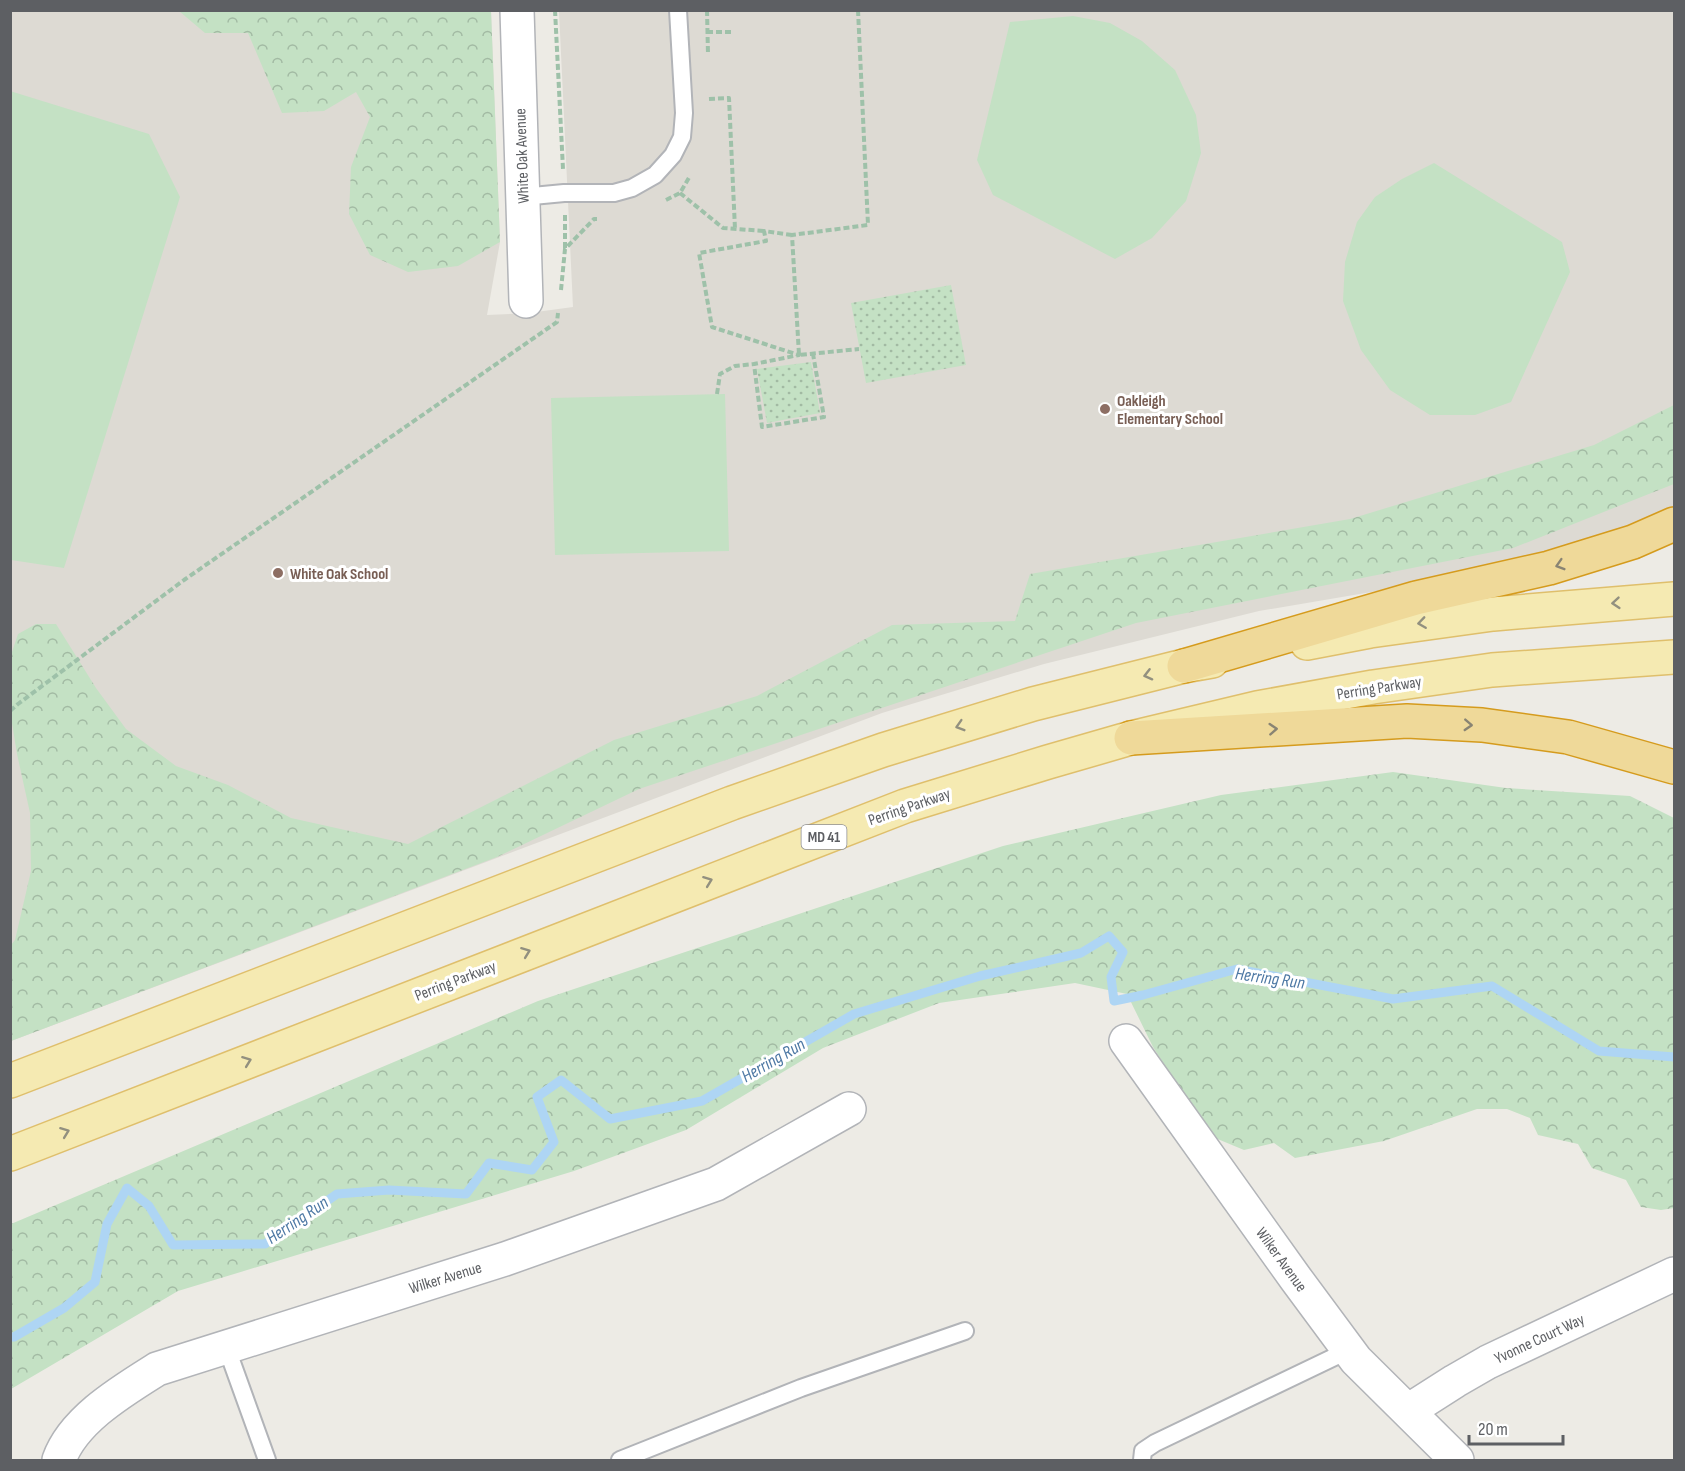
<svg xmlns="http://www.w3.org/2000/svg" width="1685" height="1471" viewBox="0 0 1685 1471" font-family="'Sofia Sans Condensed',sans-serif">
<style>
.education{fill:#dddad3}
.grass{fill:url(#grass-dots)}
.forest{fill:url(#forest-crowns)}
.garden{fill:#c4e1c4}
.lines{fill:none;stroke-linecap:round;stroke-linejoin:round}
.stream{stroke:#aed5f4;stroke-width:9}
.service-casing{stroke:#b2b4b8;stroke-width:20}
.minor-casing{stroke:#b2b4b8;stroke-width:36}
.primary-casing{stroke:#dfbf6c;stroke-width:36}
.motorway-casing{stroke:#d59b1d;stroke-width:36}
.path{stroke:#9ec1a9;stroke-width:4;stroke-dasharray:6 3;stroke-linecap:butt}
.service{stroke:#fff;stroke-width:16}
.minor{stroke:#fff;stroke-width:33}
.primary{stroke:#f5eab2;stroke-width:33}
.motorway{stroke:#efd999;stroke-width:33}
.oneway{stroke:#898473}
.oneway2{stroke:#92907f}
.education-dot{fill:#8d6e63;stroke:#fff;stroke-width:2}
.labels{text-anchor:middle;stroke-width:6;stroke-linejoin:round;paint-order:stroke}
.shield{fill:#fff;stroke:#8e8f92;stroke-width:1.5}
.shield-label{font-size:15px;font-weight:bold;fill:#5d5f63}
.street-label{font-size:16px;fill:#5d5f63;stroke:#fff}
.education-label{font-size:16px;font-weight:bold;fill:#785e54;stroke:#fff;text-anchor:start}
.water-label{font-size:18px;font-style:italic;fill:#4d78a4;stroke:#fff}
</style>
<defs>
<pattern id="grass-dots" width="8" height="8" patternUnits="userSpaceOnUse" patternTransform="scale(1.5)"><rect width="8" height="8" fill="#c4e1c4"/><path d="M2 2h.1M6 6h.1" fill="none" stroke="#a2baa3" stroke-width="1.8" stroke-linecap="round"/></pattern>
<pattern id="forest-crowns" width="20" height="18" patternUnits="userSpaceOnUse" patternTransform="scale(1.5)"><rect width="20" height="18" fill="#c4e1c4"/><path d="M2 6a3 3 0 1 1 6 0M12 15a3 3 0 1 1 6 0" fill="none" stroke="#a2baa3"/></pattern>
</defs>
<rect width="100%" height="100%" fill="#edebe5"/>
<path class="education" d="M11,11H491L500,242L487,315L529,313L573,307L559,11H1674V506L1627,526L1531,558L1436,581L1259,611L1044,664L882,713L11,1041Z"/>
<path class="grass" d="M951,285L966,365L866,383L851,303Z
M811,362L820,413L767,423L757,369Z"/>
<path class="forest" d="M179,11H491L500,242L458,266L408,272L370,255L349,214L351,167L370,117L356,92L324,111L282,113L248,33H205Z
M1674,405V484L1513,548L1136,623L639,789L497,857L11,1041V945L15,940L31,871L30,813L17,754L11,717V655L18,634L36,624H56L96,688L126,729L176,766L228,785L291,818L408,844L614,740L757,696L892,625L1015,621L1030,574L1350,519L1594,445Z
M1393,772L1506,788L1630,796L1674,818V1208L1661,1210L1641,1207L1626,1180L1592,1168L1578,1144L1538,1135L1530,1118L1507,1109H1477L1384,1141L1295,1158L1274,1143L1244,1150L1208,1135L1153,1047L1127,994L1075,983L939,1003L823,1048L686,1130L574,1171L178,1291L11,1389V1224L538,1001L1003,846L1221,795Z"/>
<path class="garden" d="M1073,16L1110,23L1142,41L1175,70L1196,115L1201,153L1186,201L1152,238L1115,259L993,195L977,160L1010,22Z
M10,91L149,134L180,197L64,568L11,560Z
M1434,163L1562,242L1570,272L1511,402L1475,415H1430L1390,390L1361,350L1343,301L1345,262L1357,222L1375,197L1402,179Z
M725,394L729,551L555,555L551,398Z"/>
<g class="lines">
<path class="stream" d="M10,1337H14L64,1308L95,1282L107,1224L127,1188L149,1206L173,1245L265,1244L337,1194L389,1190L466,1194L489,1163L532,1170L554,1142L537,1097L561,1080L610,1119L702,1101L854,1014L980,976L1081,953L1109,936L1123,952L1111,977L1114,1001L1143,995L1237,969L1393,999L1492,986L1599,1051L1674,1057"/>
<defs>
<path id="service" d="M522,197L564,193H614L632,188L655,175L673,155L682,137L684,113L678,10
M226,1346L267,1460
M620,1460L801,1388L965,1331
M1142,1460L1143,1451L1155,1443L1349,1350"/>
<path id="minor" d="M517,10L526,301
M1126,1041L1296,1279L1356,1360L1457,1460
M1408,1411L1455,1381L1488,1362L1674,1274
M59,1460C73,1420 122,1391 157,1369L505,1259L716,1184L849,1109"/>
<path id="primary" d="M1307,643L1370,631L1493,614L1674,599
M10,1081L732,803L883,750L1033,704L1184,666L1212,661
M10,1154L905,806L1048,762L1131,738L1257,708L1373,687L1492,670L1674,657"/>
<path id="motorway" d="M1184,666L1416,598L1549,568L1633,542L1674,524
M1131,738L1407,721L1482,725L1568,737L1674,767"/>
</defs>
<use href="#service" class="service-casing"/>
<use href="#minor" class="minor-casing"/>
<use href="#primary" class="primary-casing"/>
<use href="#motorway" class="motorway-casing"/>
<path class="path" d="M555,10L563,169
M707,10L708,54
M858,10L868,225L792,235L799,355L859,349
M707,32H732
M709,99L729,98L735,229
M680,193L723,228L764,231
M666,200L680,193L690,176
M565,215V249
M792,235L764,231L766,241L699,253L712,327L799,355L754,364L762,427L824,417L813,354
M561,290L565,249L594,219H597
M717,394L720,374L735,366L754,364
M10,711L18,704L184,580L557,322L558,313"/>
<use href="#service" class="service"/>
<use href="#minor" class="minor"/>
<use href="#primary" class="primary"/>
<use href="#motorway" class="motorway"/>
</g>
<defs><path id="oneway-chevron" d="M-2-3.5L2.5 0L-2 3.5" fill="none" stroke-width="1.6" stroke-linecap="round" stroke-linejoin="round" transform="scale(1.5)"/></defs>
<g class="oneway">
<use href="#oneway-chevron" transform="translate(1560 565) rotate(163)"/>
<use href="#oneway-chevron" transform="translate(1468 725) rotate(3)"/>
<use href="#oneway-chevron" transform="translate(1273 729) rotate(-4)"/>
</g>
<g class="oneway2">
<use href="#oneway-chevron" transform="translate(1616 603) rotate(175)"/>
<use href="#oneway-chevron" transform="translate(1422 623) rotate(172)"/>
<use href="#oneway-chevron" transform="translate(1148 675) rotate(166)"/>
<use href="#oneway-chevron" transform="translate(960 726) rotate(163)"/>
<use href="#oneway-chevron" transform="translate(708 881) rotate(-21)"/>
<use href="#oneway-chevron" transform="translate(526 952) rotate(-21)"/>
<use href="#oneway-chevron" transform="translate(247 1061) rotate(-21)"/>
<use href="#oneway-chevron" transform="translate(65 1132) rotate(-21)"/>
</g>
<g class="education-dot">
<circle cx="1105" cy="409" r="6"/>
<circle cx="278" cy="573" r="6"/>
</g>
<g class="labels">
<rect class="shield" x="801.5" y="825" width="45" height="24" rx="4.5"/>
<g class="shield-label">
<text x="824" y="842">MD 41</text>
</g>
<g class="street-label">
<text transform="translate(521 156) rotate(-92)" y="6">White Oak Avenue</text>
<text transform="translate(1379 687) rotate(-9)" y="6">Perring Parkway</text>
<text transform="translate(909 806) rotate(-19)" y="6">Perring Parkway</text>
<text transform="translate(455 980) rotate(-21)" y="6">Perring Parkway</text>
<text transform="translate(1282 1259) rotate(54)" y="6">Wilker Avenue</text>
<text transform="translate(445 1277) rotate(-17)" y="6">Wilker Avenue</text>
<text transform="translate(1539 1338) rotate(-25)" y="6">Yvonne Court Way</text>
</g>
<g class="education-label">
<text x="1117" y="406">Oakleigh<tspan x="1117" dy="18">Elementary School</tspan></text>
<text x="290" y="579">White Oak School</text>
</g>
<g class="water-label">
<text transform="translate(1270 978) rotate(8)" y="6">Herring Run</text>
<text transform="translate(773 1060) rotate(-30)" y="6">Herring Run</text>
<text transform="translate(297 1220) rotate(-34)" y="6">Herring Run</text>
</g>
</g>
<rect width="1685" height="1471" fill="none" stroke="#5d5f63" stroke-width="24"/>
<path d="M1469 1435v9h94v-9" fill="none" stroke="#5d5f63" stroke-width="3"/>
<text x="1478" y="1435" font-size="18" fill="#5d5f63" stroke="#ffffff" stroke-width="4.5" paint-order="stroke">20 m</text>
</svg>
